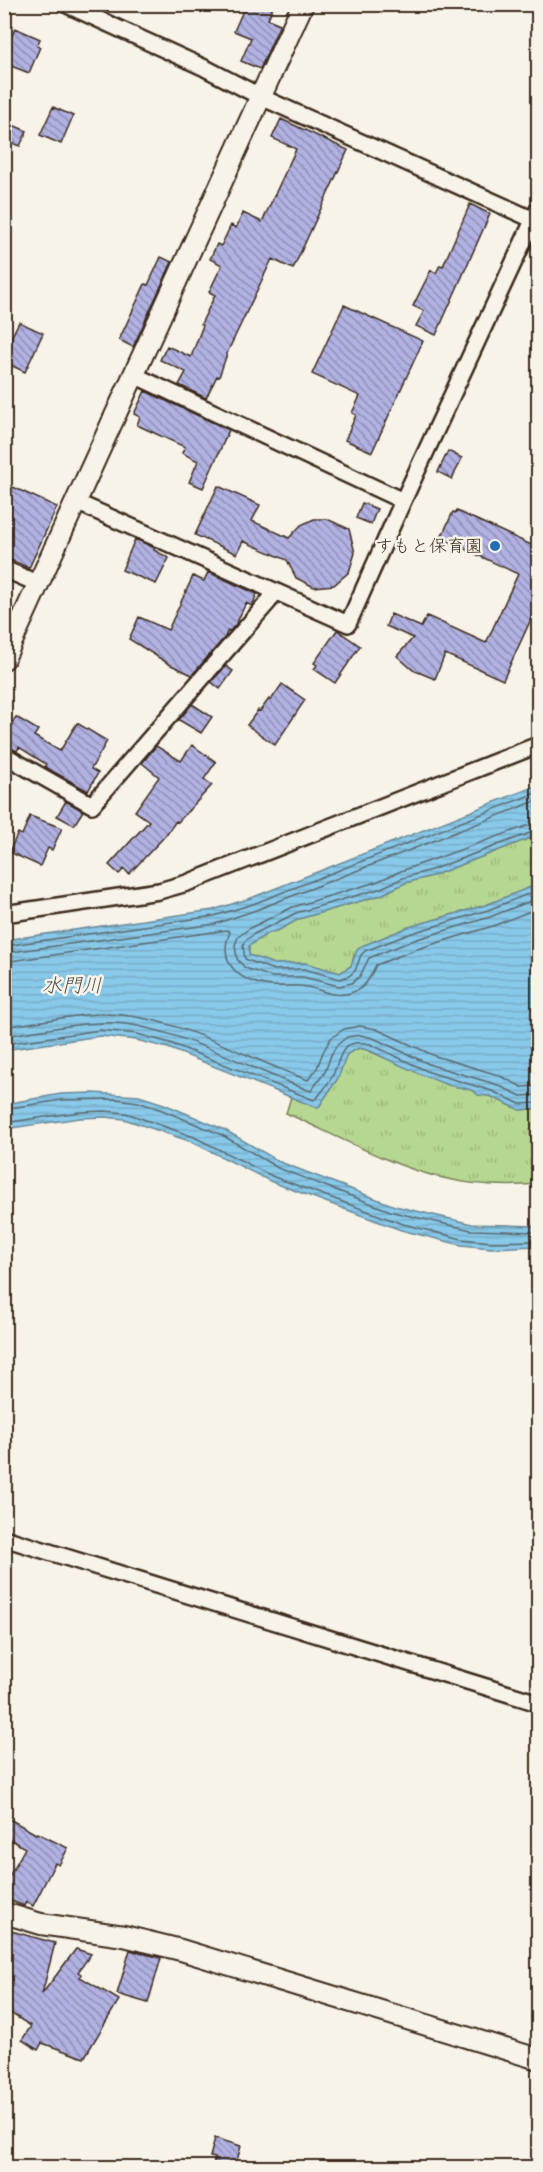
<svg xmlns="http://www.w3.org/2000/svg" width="543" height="2172" viewBox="0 0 543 2172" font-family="'Shantell Sans','Klee One',sans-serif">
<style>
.grass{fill:url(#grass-tufts);stroke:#788058;stroke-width:1.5}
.water{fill:url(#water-rules);stroke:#698998;stroke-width:1.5}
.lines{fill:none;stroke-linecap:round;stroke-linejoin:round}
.shore{stroke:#5a696f;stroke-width:1.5}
.building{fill:url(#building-back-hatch);stroke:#3b2a1e;stroke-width:1.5}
.minor-casing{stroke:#3b2a1e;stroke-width:20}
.tertiary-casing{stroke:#3b2a1e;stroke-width:24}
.minor{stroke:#f7f3e8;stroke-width:15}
.tertiary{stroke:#f7f3e8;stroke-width:20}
.poi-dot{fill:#1f6fb2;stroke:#f7f3e8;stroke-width:2}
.labels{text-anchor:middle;stroke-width:5;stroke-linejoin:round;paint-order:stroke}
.poi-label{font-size:18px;fill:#3b2a1e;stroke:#f7f3e8;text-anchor:end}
.water-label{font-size:20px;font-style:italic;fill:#4e5251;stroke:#f7f3e8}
</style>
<defs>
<pattern id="grass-tufts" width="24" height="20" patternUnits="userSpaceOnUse" patternTransform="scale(1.5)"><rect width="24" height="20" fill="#b6d791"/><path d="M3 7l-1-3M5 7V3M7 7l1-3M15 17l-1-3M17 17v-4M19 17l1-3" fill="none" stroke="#9db97d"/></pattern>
<pattern id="water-rules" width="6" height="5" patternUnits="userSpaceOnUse" patternTransform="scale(1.5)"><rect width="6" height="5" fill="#88c8e9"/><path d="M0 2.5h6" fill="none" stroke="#76acc7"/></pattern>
<pattern id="building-back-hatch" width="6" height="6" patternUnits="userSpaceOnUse" patternTransform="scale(1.5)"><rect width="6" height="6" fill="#b1b1e2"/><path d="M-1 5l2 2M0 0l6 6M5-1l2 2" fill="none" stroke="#9190b7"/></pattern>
</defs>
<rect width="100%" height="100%" fill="#f7f3e8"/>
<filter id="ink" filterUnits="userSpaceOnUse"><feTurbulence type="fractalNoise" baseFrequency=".0167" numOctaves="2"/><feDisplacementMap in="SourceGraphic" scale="12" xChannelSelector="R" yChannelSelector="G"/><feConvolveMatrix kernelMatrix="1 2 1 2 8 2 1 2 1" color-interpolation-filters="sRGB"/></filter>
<g filter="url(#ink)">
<path class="grass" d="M538,835V884L486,905L409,927L362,946L354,956L351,966L340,973L305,963L274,964L249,955V946L268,933L279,930L299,919L381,895L405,883L432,876Z
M359,1048L367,1050C395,1062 420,1075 449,1085C459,1088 472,1087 479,1095L490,1096L520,1110L538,1108V1184C507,1187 473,1185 443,1178C393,1167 333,1134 286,1113L291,1097L318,1108L338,1078L347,1054Z"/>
<path class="water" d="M538,785V835L432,876L405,883L381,895L299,919L279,930L268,933L249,946V955L274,964L305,963L340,973L351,966L357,950L362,946L409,927L486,905L538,884V1108L520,1110L490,1096L478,1095C472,1087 457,1088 448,1085C419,1075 394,1062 368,1050L359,1048L347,1054L338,1078L318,1108L168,1048L136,1040L100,1036L5,1050V940L213,910L251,898Z
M93,1093L139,1096L164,1104L225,1130L280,1162L395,1206L472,1224L538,1226V1246L491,1248L461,1245L401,1230L272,1182L192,1142L124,1119L105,1117L80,1118L5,1129V1104L61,1094Z"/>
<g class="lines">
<path class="shore" d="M538,822L401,871L376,882L293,907L250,928L238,937L235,945L237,959L245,968L272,977H303L339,986L352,983L360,976L369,958L414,940L490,917L538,898
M538,830L431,870L403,878L379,889L296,913L254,934L245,941L243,946L245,959L263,966L274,970L304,969L340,979L349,976L355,971L361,955L365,951L412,933L488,910L538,890
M4,946L214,916L253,904L538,792
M4,953L215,924L256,910L538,800
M4,962L227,930L230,932C216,965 242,983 272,986C282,987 291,985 300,986C319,987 334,1000 353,992C367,987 370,976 376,965L417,949L493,926L538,908
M4,1027C36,1023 68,1015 100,1014C170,1012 243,1057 308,1080L317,1068L323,1052L331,1038L344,1029L360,1026L376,1029L435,1056L498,1075L522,1087L538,1086
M4,1036C36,1032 68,1024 100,1023C165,1020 249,1069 311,1091L325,1072L331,1055L337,1045L347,1037L360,1035L373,1038L431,1065L495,1084L521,1096L538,1095
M4,1044L100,1030L137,1034L170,1043L314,1100C321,1095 327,1085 332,1077C342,1057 339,1037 370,1044L429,1072L492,1091L520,1104L538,1103
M4,1109L62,1100L116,1099L138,1102L162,1110L222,1135L278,1168L393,1212L471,1230L538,1232
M4,1123L79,1112L105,1111L126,1113L194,1137L274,1177L403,1224L462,1239L491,1242L538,1241"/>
</g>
<path class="building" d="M246,4H274L268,19L280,24L260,69L241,61L251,38L234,31Z
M15,28L40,39L37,46L40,47L29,73L6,64L12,45L9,43Z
M53,107L73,116L61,144L40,135Z
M281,119L348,150L293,269L272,259L228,351L219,377L217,376L206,398L179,385L186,372L160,360L167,346L191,357L203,325L201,324L215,295L209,292L222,265L210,259L217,244L221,246L231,225L236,228L243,213L262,222L296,149L272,138Z
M10,124L27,131L20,146L4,140Z
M470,204L490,214L436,335L416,326L424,311L413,306L431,270L436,273L440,265L443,266Z
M161,257L172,262L133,347L119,340L145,284L148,285Z
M344,305L423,341L372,452L345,440L356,415L352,413L360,396L312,374Z
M19,322L43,333L25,372L4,362V352Z
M145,391L229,430L203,488L189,482L198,461L182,453L185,447L137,425L140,417L134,414Z
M448,451L462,458L452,479L438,472Z
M4,483L57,507L29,568L4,557Z
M218,486L260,505L252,521L289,538L301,525L314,519H327L349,529L355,553L349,572L334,585L314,587L296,578L287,560L243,541L237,554L195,535Z
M362,503L377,509L371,524L356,518Z
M457,511L538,548V604L503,680L445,654L435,679L413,670L397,656L413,638L386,626L391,614L421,627L427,616L486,643L518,574L441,538L453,512L456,513Z
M135,539L155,548L154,550L169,558L156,584L122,570Z
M208,572L257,594L252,606L246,603L236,624L230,631L228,630L225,637L192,675L169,664L129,639L139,617L168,630L193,576L204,581Z
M337,630L360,646L335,683L314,669L317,665L314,663Z
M226,666L233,671L220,689L211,682Z
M282,684L305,700L275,745L247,725L258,710L260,711L269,699L271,700Z
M192,704L212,717L201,733L179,720Z
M16,717L38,730L34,736L60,751L77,723L107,741L91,769L98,773L88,791L45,767L46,764L19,747L17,751L4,745V735Z
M192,745L216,762L204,779L212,785L178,822L176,821L165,836L129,874L124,869L119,874L109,865L149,821L135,811L159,777L142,763L156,746L181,761Z
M66,801L83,811L74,825L57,816Z
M30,816L62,828L52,850L48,848L40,866L9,852L18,833L22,835Z
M4,1816L36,1834L37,1833L68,1848L59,1865L55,1863L33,1906L26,1902L24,1906L4,1898V1886L25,1848L4,1836Z
M4,1929L55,1943L42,1994L76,1949L91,1954L78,1972L81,1974L80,1977L119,2000L84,2058L42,2043L38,2050L22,2040L31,2026L4,2009Z
M130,1950L161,1958L148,2003L117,1994Z
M215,2138L241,2146L235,2168H212L215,2158L210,2157Z"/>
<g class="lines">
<defs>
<path id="minor" d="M65,4L205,68L261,97L534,220
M403,501L538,210
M76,502L348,624L403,501L134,375
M4,569L39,584
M4,755L92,805L269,601L275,591
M4,914L159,891L187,883L538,745
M4,1538L538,1703"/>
<path id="tertiary" d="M4,659L303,4
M4,1913L41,1924L124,1936L181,1950L538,2059"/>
</defs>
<use href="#minor" class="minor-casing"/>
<use href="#tertiary" class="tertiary-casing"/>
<use href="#minor" class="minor"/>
<use href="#tertiary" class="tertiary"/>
</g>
</g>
<circle class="poi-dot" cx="495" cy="546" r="6"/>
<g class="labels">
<g class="poi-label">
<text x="483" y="552">すもと保育園</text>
</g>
<g class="water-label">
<text x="72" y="992">水門川</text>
</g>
</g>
<rect width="543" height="2172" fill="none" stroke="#f7f3e8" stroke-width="24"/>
<rect x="12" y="12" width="519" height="2148" fill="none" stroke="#3b2a1e" stroke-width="2" filter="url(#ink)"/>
</svg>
